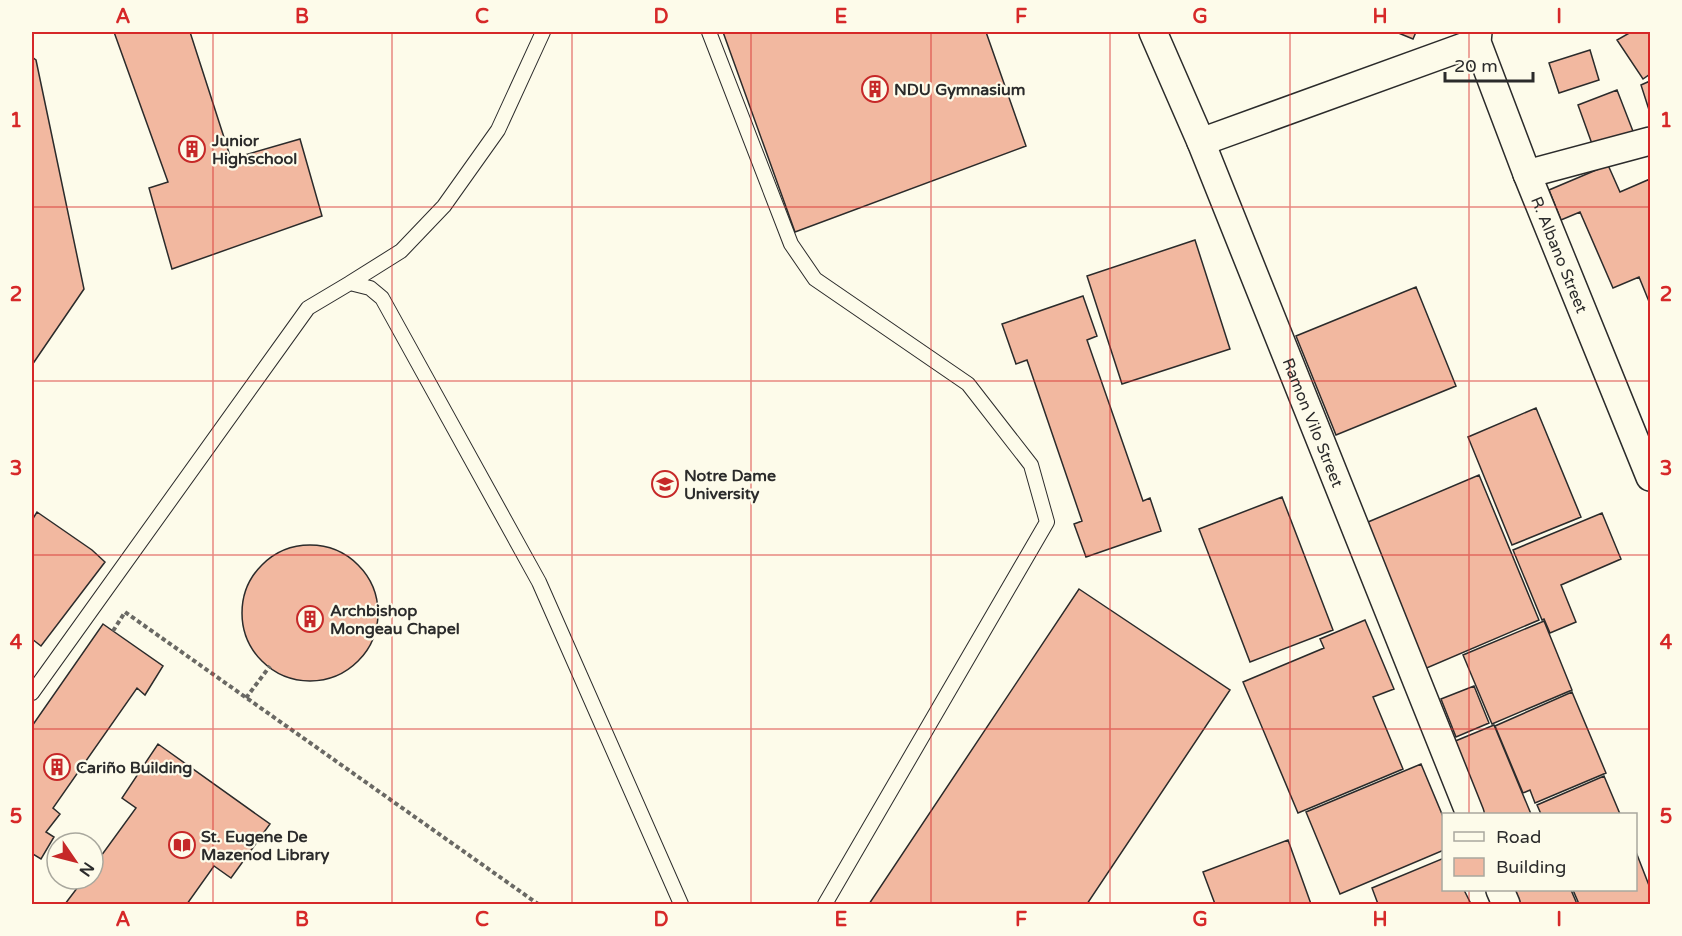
<svg xmlns="http://www.w3.org/2000/svg" width="1682" height="936" viewBox="0 0 1682 936" font-family="'Varela Round',sans-serif">
<style>
.building{fill:#f2b8a0;stroke:#2b2b2b;stroke-width:1.5}
.lines{fill:none;stroke-linecap:round;stroke-linejoin:round}
.service-casing{stroke:#2b2b2b;stroke-width:16}
.minor-casing{stroke:#2b2b2b;stroke-width:30}
.path{stroke:#6a6964;stroke-width:4;stroke-dasharray:4.5 3;stroke-linecap:butt}
.service{stroke:#fdfbea;stroke-width:14}
.minor{stroke:#fdfbea;stroke-width:27}
.grid{fill:none;stroke:#d62828;stroke-width:1.5;stroke-opacity:0.55}
.labels{text-anchor:middle;stroke-width:4.5;stroke-linejoin:round;paint-order:stroke}
.poi-label{font-size:16px;font-weight:bold;fill:#2b2b2b;stroke:#fdfbea;text-anchor:start}
.street-label{font-size:16px;fill:#2b2b2b;stroke:#fdfbea}
.neatline{fill:none;stroke:#d62828;stroke-width:2}
.grid-label{font-size:20px;text-anchor:middle;font-weight:bold;fill:#d62828}
</style>
<rect width="100%" height="100%" fill="#fdfbea"/>
<path class="building" d="M114,32H190L231,159L300,139L322,216L172,269L149,188L168,182Z
M723,32H986L1026,146L795,232Z
M1396,32H1416L1413,39Z
M1631,32H1650V74L1643,79L1617,40Z
M1590,50L1599,80L1559,93L1549,63Z
M32,57L36,60L84,289L32,365Z
M1650,81V113L1641,85Z
M1617,90L1636,139L1596,155L1578,105Z
M1608,165L1620,192L1650,179V304L1639,277L1613,288L1580,212L1561,220L1549,190Z
M1195,240L1230,349L1122,384L1087,276Z
M1416,287L1456,386L1336,435L1296,336Z
M1083,296L1097,336L1087,340L1143,501L1150,498L1161,531L1086,557L1074,524L1082,521L1027,360L1016,364L1002,324Z
M1536,408L1581,517L1512,545L1468,437Z
M1479,475L1539,620L1422,670L1361,525Z
M1282,497L1333,630L1250,662L1199,529Z
M37,512L92,550L105,562L41,646L32,639V520Z
M1602,513L1621,559L1561,585L1576,622L1550,633L1544,619L1542,620L1513,550Z
M242 613a68 68 0 1 1 136 0a68 68 0 1 1-136 0Z
M1079,589L1230,690L1087,904H869Z
M1365,620L1394,689L1373,697L1403,769L1298,813L1243,682L1324,648L1320,639Z
M1544,621L1572,690L1492,724L1463,655Z
M103,624L163,666L145,695L137,688L53,808L60,814L46,832L54,837L41,859L33,854L32,856V726Z
M1474,686L1489,723L1456,737L1441,699Z
M1572,692L1606,773L1535,803L1530,790L1523,793L1495,726Z
M1494,725L1531,814H1483L1453,742Z
M158,744L270,824L231,878L214,866L187,904H65L84,879H93V867L136,808L122,798Z
M1421,764L1444,819V850L1340,894L1306,812Z
M1604,776L1620,814H1541L1537,805Z
M1288,840L1311,904H1215L1203,872Z
M1636,852L1650,888V904H1579L1573,890H1636Z
M1444,858V890H1464L1471,904H1378L1372,888Z
M1512,890H1571L1577,904H1518Z"/>
<g class="lines">
<defs>
<path id="service" d="M709,32L791,244L815,279L968,384L1031,465L1047,522L825,904
M350,283L401,251L444,206L498,130L543,32
M32,693L308,308L350,283L370,288L382,298L539,582L681,904"/>
<g id="minor">
<path id="s1" d="M1153,32L1201,142L1470,814"/>
<path id="s2" d="M1478,32L1477,42L1527,174L1650,477"/>
<path d="M1201,142L1477,42"/>
<path d="M1527,174L1650,141"/>
<path d="M1500,890L1506,904"/>
</g>
</defs>
<use href="#service" class="service-casing"/>
<use href="#minor" class="minor-casing"/>
<path class="path" d="M113,631L125,612L538,904
M246,698L270,666"/>
<use href="#service" class="service"/>
<use href="#minor" class="minor"/>
</g>
<path class="grid" d="M213,32V904M392,32V904M572,32V904M751,32V904M931,32V904M1110,32V904M1290,32V904M1469,32V814M32,207H1650M32,381H1650M32,555H1650M32,729H1650M1469,890V904"/>
<defs>
<symbol id="building-ring" viewBox="-11 -11 22 22"><circle r="9.5" fill="#fdfbea" stroke="#c62828" stroke-width="1.5"/><path d="M-4-6H4V6H1V3H-1V6H-4ZM-2.5-4.3h1.7v1.8h-1.7ZM.8-4.3h1.7v1.8H.8ZM-2.5-1h1.7V.8h-1.7ZM.8-1h1.7V.8H.8Z" fill="#c62828"/></symbol>
<symbol id="university-ring" viewBox="-11 -11 22 22"><circle r="9.5" fill="#fdfbea" stroke="#c62828" stroke-width="1.5"/><path d="M0-5L7-2L0 1L-7-2ZM-4 1L0 2.5L4 1V4Q0 6-4 4Z" fill="#c62828"/></symbol>
<symbol id="library-ring" viewBox="-11 -11 22 22"><circle r="9.5" fill="#fdfbea" stroke="#c62828" stroke-width="1.5"/><path d="M-6-4Q-3-5.5-.7-3.5V5Q-3 3-6 4ZM6-4Q3-5.5 .7-3.5V5Q3 3 6 4Z" fill="#c62828"/></symbol>
</defs>
<g fill-rule="evenodd">
<use href="#building-ring" x="860" y="74" width="30" height="30"/>
<use href="#building-ring" x="177" y="134" width="30" height="30"/>
<use href="#university-ring" x="650" y="469" width="30" height="30"/>
<use href="#building-ring" x="295" y="604" width="30" height="30"/>
<use href="#building-ring" x="42" y="752" width="30" height="30"/>
<use href="#library-ring" x="167" y="830" width="30" height="30"/>
</g>
<g class="labels">
<g class="poi-label">
<text x="894" y="95">NDU Gymnasium</text>
<text x="212" y="146">Junior<tspan x="212" dy="18">Highschool</tspan></text>
<text x="684" y="481">Notre Dame<tspan x="684" dy="18">University</tspan></text>
<text x="330" y="616">Archbishop<tspan x="330" dy="18">Mongeau Chapel</tspan></text>
<text x="76" y="773">Cariño Building</text>
<text x="201" y="842">St. Eugene De<tspan x="201" dy="18">Mazenod Library</tspan></text>
</g>
<g class="street-label">
<text dy="6" stroke="none"><textPath href="#s2" startOffset="238">R. Albano Street</textPath></text>
<text dy="6" stroke="none"><textPath href="#s1" startOffset="422">Ramon Vilo Street</textPath></text>
</g>
</g>
<rect width="1682" height="936" fill="none" stroke="#fdfbea" stroke-width="66"/>
<rect x="1442" y="813" width="195" height="78" fill="#fdfbea" stroke="#a9a89e" stroke-width="1.5"/>
<rect x="1454" y="832" width="30" height="9" fill="#fdfbea" stroke="#a9a89e" stroke-width="1.5"/>
<text x="1496" y="843" font-size="18" fill="#2b2b2b">Road</text>
<rect x="1454" y="858" width="30" height="18" fill="#f2b8a0" stroke="#a9a89e" stroke-width="1.5"/>
<text x="1496" y="873" font-size="18" fill="#2b2b2b">Building</text>
<g transform="translate(75 861) rotate(125)"><circle r="28" fill="#fdfbea" stroke="#a9a89e" stroke-width="1.5"/>
<path d="M0-4.5L10 22L0 15L-10 22Z" fill="#c62828"/>
<text y="-9" font-size="16" font-weight="bold" text-anchor="middle" fill="#2b2b2b">N</text>
</g>
<path d="M1445 72v9h88v-9" fill="none" stroke="#2b2b2b" stroke-width="3"/>
<text x="1454" y="72" font-size="18" fill="#2b2b2b" stroke="#fdfbea" stroke-width="4.5" paint-order="stroke">20 m</text>
<rect x="33" y="33" width="1616" height="870" class="neatline"/>
<g class="grid-label">
<text x="123" y="23">A</text>
<text x="302" y="23">B</text>
<text x="482" y="23">C</text>
<text x="661" y="23">D</text>
<text x="841" y="23">E</text>
<text x="1021" y="23">F</text>
<text x="1200" y="23">G</text>
<text x="1380" y="23">H</text>
<text x="1559" y="23">I</text>
<text x="16" y="127">1</text>
<text x="1666" y="127">1</text>
<text x="16" y="301">2</text>
<text x="1666" y="301">2</text>
<text x="16" y="475">3</text>
<text x="1666" y="475">3</text>
<text x="16" y="649">4</text>
<text x="1666" y="649">4</text>
<text x="16" y="823">5</text>
<text x="1666" y="823">5</text>
<text x="123" y="926">A</text>
<text x="302" y="926">B</text>
<text x="482" y="926">C</text>
<text x="661" y="926">D</text>
<text x="841" y="926">E</text>
<text x="1021" y="926">F</text>
<text x="1200" y="926">G</text>
<text x="1380" y="926">H</text>
<text x="1559" y="926">I</text>
</g>
</svg>
